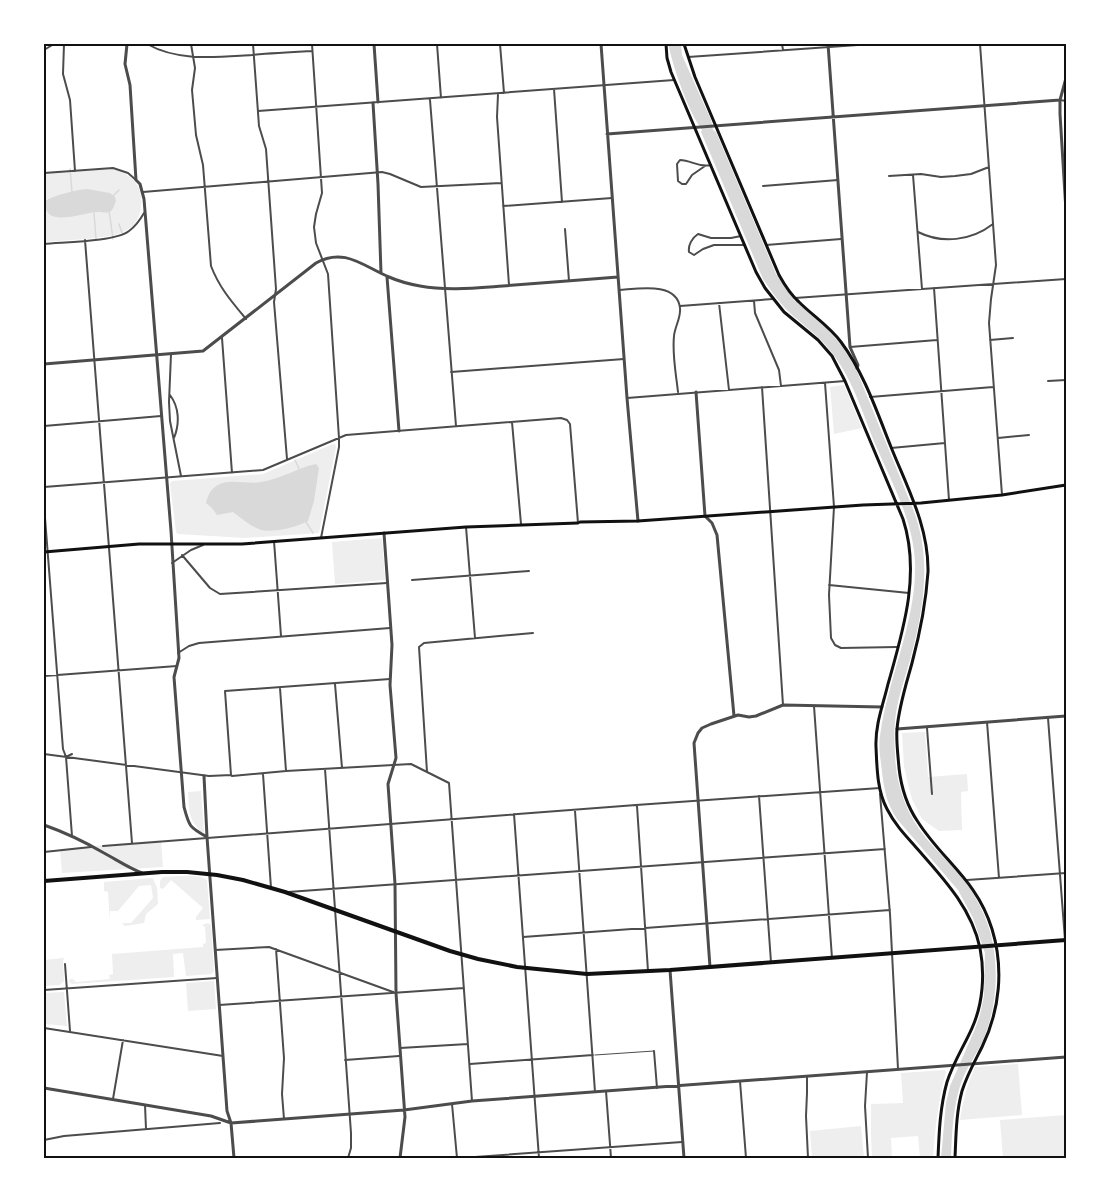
<svg xmlns="http://www.w3.org/2000/svg" width="1110" height="1202" viewBox="0 0 1110 1202" font-family="Quicksand,sans-serif">
<style>
.green{fill:#eee}
.water{fill:#d9d9d9}
.lines{fill:none;stroke-linecap:round;stroke-linejoin:round}
.stream{stroke:#d9d9d9;stroke-width:1.5}
.service{stroke:#4c4c4c;stroke-width:1}
.minor{stroke:#4c4c4c;stroke-width:2}
.tertiary{stroke:#4c4c4c;stroke-width:3}
.secondary{stroke:#111;stroke-width:3}
.trunk{stroke:#111;stroke-width:4}
.neatline{fill:none;stroke:#111;stroke-width:2}
</style>
<rect width="100%" height="100%" fill="#fff"/>
<path class="green" d="M113,169C128,174 139,180 141,197C144,235 114,236 86,239C72,240 58,241 44,242V173Z
M844,385L862,428L834,434L830,387Z
M333,444H335L336,447L319,533L245,538L178,534L176,532L170,484L172,481L263,474Z
M382,538L385,580L335,584L332,542Z
M925,732L928,777L967,774L968,791L961,792L962,830L939,831L922,819L912,799L908,785L904,766L902,733Z
M201,791L204,832H201C188,817 189,812 188,792Z
M161,840L163,867L62,873L60,849Z
M163,877C176,877 197,873 207,880L210,919L196,920V917L203,908L171,880L163,889L160,888V881Z
M153,878L157,888L158,904L146,914L144,923L125,926L122,923H131L153,898L151,885L139,886L118,911H110V922L108,892L104,891V882Z
M208,923L211,925L214,971L212,974L186,976L183,953L173,954L174,977L72,984L69,982L70,979H73L76,982L110,979L109,975L113,974L112,954L203,947V944L206,943L205,927L202,925Z
M64,958L63,961L64,981L60,985L44,986V960Z
M214,981L216,1009L188,1011L186,983Z
M64,992L67,1026L44,1024V993Z
M1018,1064L1022,1115L960,1120C963,1101 967,1085 975,1067Z
M945,1070L946,1072C938,1101 935,1129 933,1158H920L918,1136L891,1138L892,1158H872L871,1136V1104L903,1103L901,1073Z
M1066,1115V1158H1003L1000,1120Z
M861,1126L864,1158H812L810,1131Z"/>
<path class="water" d="M668,44H681L682,55L711,120L713,130L716,132L776,274L794,300L828,330L842,346L856,369L913,509C932,557 924,607 911,656C906,675 899,694 896,713C894,726 894,741 895,754C896,785 906,814 926,838C938,853 954,866 965,882C977,898 986,916 991,935C999,969 997,1005 984,1038C978,1052 969,1064 963,1078C953,1103 952,1131 951,1158H941L946,1103L950,1086L975,1029L980,1015L984,996L985,953L973,918L958,890L897,819C887,804 884,790 882,772C881,760 878,748 880,736C888,677 917,621 915,562C913,520 892,483 876,446C862,412 852,376 828,348C820,337 808,329 798,320C784,309 773,294 763,279L710,153L701,132L702,130C687,109 674,69 668,44Z
M87,189L110,193L115,197L116,201C115,203 114,207 112,210C108,214 104,212 98,212C83,212 43,230 45,201C55,195 75,190 87,189Z
M316,464L319,468L314,501L308,521C297,527 274,533 261,530C252,527 241,518 233,512L217,515L212,508L206,503C207,498 210,490 215,487C227,477 247,485 261,482C281,479 297,468 316,464Z"/>
<g class="lines">
<path class="stream" d="M70,169L72,192
M113,196L119,190
M109,210L113,239
M94,213L96,239
M119,224L122,233
M295,460L299,469
M306,522L313,533"/>
<path class="service" d="M595,1055L654,1051"/>
<path class="minor" d="M64,44L63,74L70,100L75,171
M147,44C179,62 217,57 252,55C272,53 292,52 312,51
M191,44L195,68L192,90L196,135L203,165L211,266C219,287 231,301 246,319
M253,44L259,126L266,149L276,289L274,302L287,459
M312,44L322,193L316,214L314,227L316,243L328,274L339,438V447L321,538
M437,44L441,98
M500,44L504,93
M782,44L783,50
M980,44L996,265L991,299L989,323L1002,495
M44,50L54,44
M688,57L872,44
M554,89L562,202
M498,94L497,117L509,285
M430,100L456,426
M1060,100L1066,101
M258,111L674,80
M705,166L692,175L686,184H682L678,181L677,164L680,160C691,160 699,168 711,165
M44,173L113,168L128,173L136,180
M913,175L922,289
M889,176L921,174L941,177L955,176L971,174L989,167
M763,186L838,180
M143,192L382,172L390,174L421,187L501,183
M503,206L612,198
M565,229L569,281
M918,232C942,244 971,241 993,224
M741,236L731,238H711L698,234C692,238 688,245 689,252L694,255L703,249L714,245H745
M85,240L132,843
M44,244C63,242 115,242 129,231C136,226 140,220 144,213
M766,245L841,239
M934,288L949,500
M619,290C637,289 677,281 680,308C681,318 675,326 674,336C672,354 676,374 678,392
M795,298L1066,279
M754,301L755,313L779,370L781,386
M719,303L729,390
M680,306L773,299
M222,338L232,473
M990,340L1013,338
M850,347L937,340
M171,354L169,402L170,421L181,476
M451,372L624,359
M1048,381L1066,380
M825,383L834,507L829,595L831,638L835,645L841,648L897,647
M762,387L783,705
M170,395C179,407 180,423 174,438
M870,397L993,387
M627,398L845,381
M512,422L521,524
M44,426L161,416
M998,438L1029,435
M891,448L945,443
M44,487L263,470L346,435L561,418L567,420L570,424L578,523L580,522
M44,505L63,749L66,757
M466,527L475,638
M274,541L281,636
M182,555L210,588L220,594L387,583
M172,563L191,550L203,545
M412,580L529,571
M829,585L909,593
M178,653L189,646L199,643L390,628
M44,676L177,666
M335,684L342,768
M280,688L286,771
M814,706L832,958
M1048,718L1065,940
M987,722L999,878
M927,728L932,794
M44,754L209,776L231,775L232,776L286,771L411,764L449,783L472,1101
M325,769L351,1133V1148L348,1158
M427,772L419,647L424,643L533,633
M263,774L271,888
M231,775L225,691L390,679
M880,794L890,914L898,1069
M759,796L771,962
M637,806L648,971
M575,811L595,1092
M514,814L539,1158
M72,836L66,757L72,754
M103,846L636,805L880,788
M44,852L91,847
M967,880L1066,873
M288,892L885,849
M523,937L890,910
M276,949L284,1058L282,1094L284,1119
M215,950L269,947L393,992
M65,964L70,1031
M44,990L217,978
M219,1005L464,988
M44,1028L223,1056
M400,1048L468,1044
M654,1051L657,1088
M345,1060L399,1056
M470,1064L593,1055
M867,1072L865,1106L868,1158
M807,1076V1093L806,1116L808,1158
M740,1081L746,1158
M606,1091L611,1158
M113,1099L123,1040
M452,1104L457,1158
M145,1105L146,1129
M44,1140L64,1136L220,1123
M461,1158L682,1142"/>
<path class="tertiary" d="M127,44L125,64L130,85L136,180L140,184L144,199L171,531L179,658L174,677L184,807C189,826 189,827 207,837
M374,44L378,102
M601,44L627,398L638,521
M828,44L850,347L858,365L857,368
M1066,78L1060,100V114L1066,211
M373,103L378,184L381,273
M607,134L1060,100
M387,277L399,431
M44,364L203,351L316,263C344,247 363,266 389,277C398,281 409,284 420,286C447,291 475,288 503,286C541,283 580,280 618,277
M696,392L705,516L712,523L717,535L734,716
M384,533L392,645L390,685L396,758L388,784L395,884L396,993L405,1117L400,1158
M897,729L1066,716
M204,776L207,837L227,1111L231,1123L234,1158
M44,825C64,832 85,842 104,853C117,860 129,868 142,873
M710,967L694,743L698,733L702,728L711,724L738,715L749,717L756,716L783,705L882,707
M670,970L684,1158
M44,1088L211,1116L231,1123L404,1110L472,1101L1066,1057"/>
<path class="secondary" d="M666,44L667,58L671,72L756,272L765,288L784,312L818,340L832,356L845,381L903,519C921,574 903,631 888,684C883,705 875,725 876,747C877,768 877,790 887,809C894,823 904,834 914,845C941,876 971,906 980,948C985,974 983,1004 972,1028C964,1046 953,1063 947,1082C940,1107 939,1133 938,1158
M684,44L695,77L779,275C784,284 791,295 799,302C813,316 829,326 841,342C864,373 877,412 891,447C907,487 929,527 928,572C926,602 920,633 912,663C906,685 899,706 897,729C896,741 898,755 899,768C901,786 907,806 918,822C943,861 977,880 992,929C1004,968 1000,1010 982,1047C975,1061 967,1075 962,1091C956,1113 956,1136 955,1158
M580,522L638,521L863,505L921,503L1002,495L1066,485
M44,552L139,544H242L466,527L578,523"/>
<path class="trunk" d="M44,881L162,872H187L217,875L243,880L285,892L450,951L478,959L517,967L587,974L670,970L1066,940"/>
</g>
<rect width="1110" height="1202" fill="none" stroke="#ffffff" stroke-width="90"/>
<rect x="45" y="45" width="1020" height="1112" class="neatline"/>
</svg>
